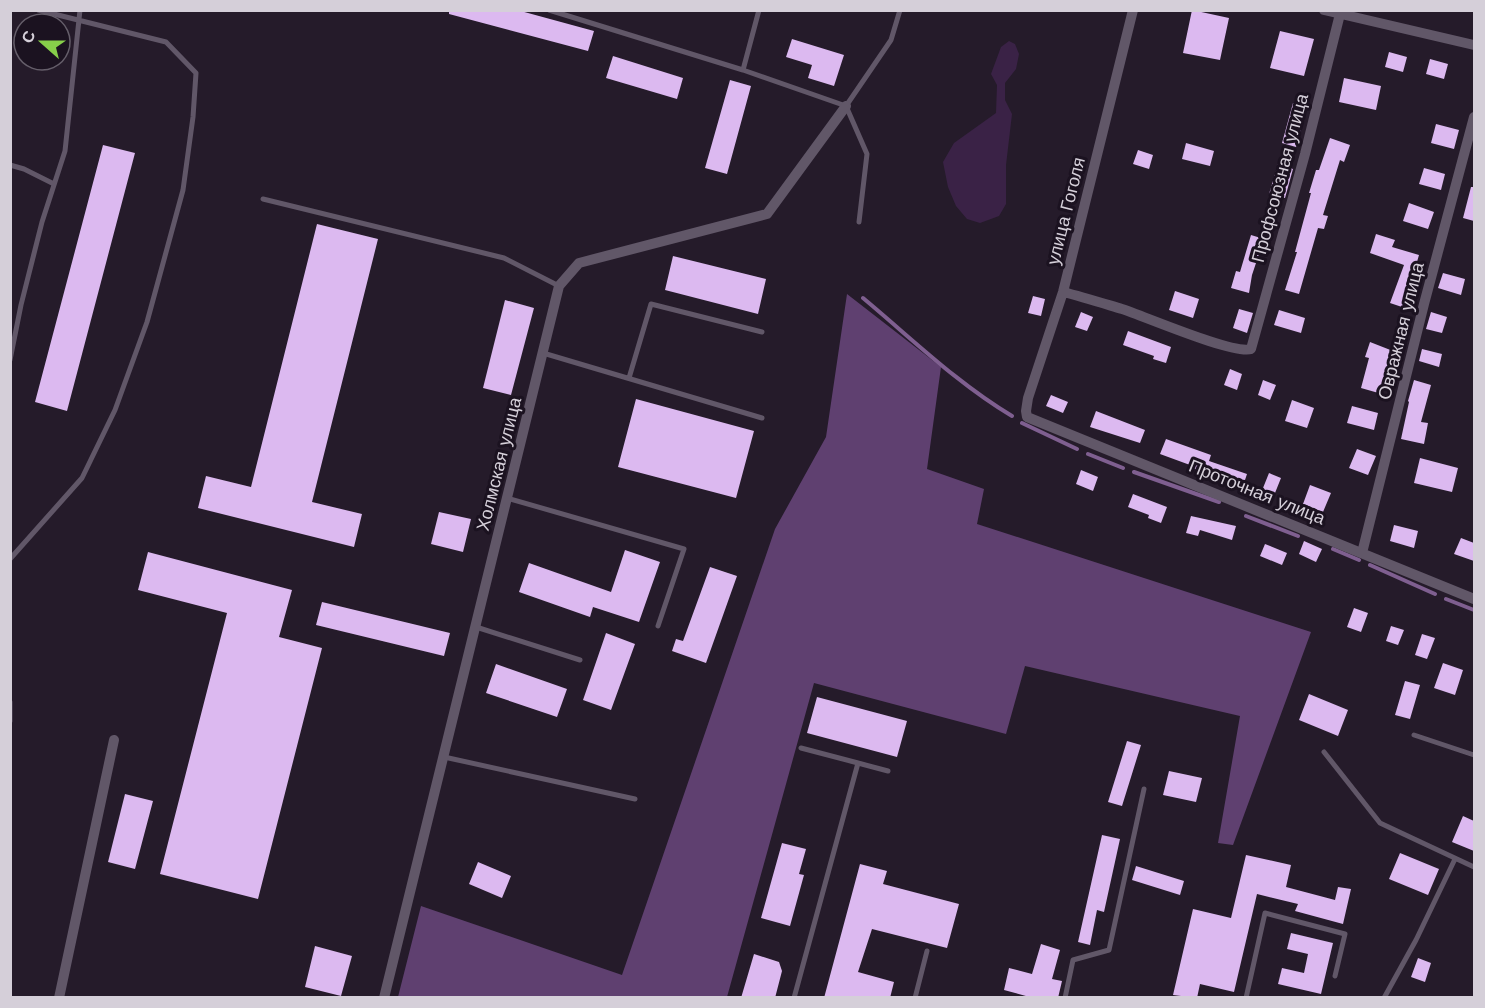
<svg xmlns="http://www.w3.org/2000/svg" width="1485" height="1008" viewBox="0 0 1485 1008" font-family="'Work Sans',sans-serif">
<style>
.green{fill:#3a2246}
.forest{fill:#5f4070}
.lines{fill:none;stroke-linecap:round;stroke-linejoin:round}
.stream{stroke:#7f5f90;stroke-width:4}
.building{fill:#dcb9f0}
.service{stroke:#615768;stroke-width:5}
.minor{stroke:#615768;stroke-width:10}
.labels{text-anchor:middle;stroke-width:6;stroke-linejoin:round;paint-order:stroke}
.street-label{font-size:18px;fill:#d5cfd9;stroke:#1b1220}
</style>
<rect width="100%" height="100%" fill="#251b2a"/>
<path class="green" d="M1009,41L1015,44L1019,54L1016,69L1005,83V100L1012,114L1006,165V204L999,216L980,223L967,219L956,206L948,187L943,162L954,143L996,113L997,85L991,74L1001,47Z"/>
<path class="forest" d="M847,294L941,367L927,469L984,489L977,524L1311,632L1233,845L1218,843L1240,716L1025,666L1006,734L814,683L727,997H398L421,906L622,975L775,529L826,437Z"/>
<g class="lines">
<path class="stream" d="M863,298C911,338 958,384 1012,416
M1022,423L1077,449
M1088,454L1123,468
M1134,472L1219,502
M1246,516L1298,536
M1333,549L1359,560
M1370,565L1435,594
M1446,599L1474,610"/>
</g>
<path class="building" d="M449,10H517L594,31L588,51L449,14Z
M1192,10L1229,18L1220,60L1183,53Z
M1280,31L1314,39L1304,76L1270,68Z
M792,39L844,55L834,86L808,78L812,65L786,57Z
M1389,52L1407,57L1403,72L1385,67Z
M613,56L683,78L677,99L606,78Z
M1430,59L1448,64L1444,79L1426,74Z
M1344,78L1381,86L1376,110L1339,102Z
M730,80L751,86L727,174L705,168Z
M1293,103L1307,106L1296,147L1282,143Z
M1436,124L1459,130L1454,149L1431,143Z
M1330,138L1350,145L1344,162L1340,160L1323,215L1328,216L1324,229L1318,228L1299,294L1285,290L1297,252H1295L1311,193H1309L1316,170H1319Z
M1186,143L1214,151L1210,166L1182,159Z
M103,145L135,153L67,411L35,402Z
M1138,150L1153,155L1149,169L1133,164Z
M1278,164L1293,169L1285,198L1269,194Z
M1424,168L1445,174L1441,190L1419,184Z
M1471,187H1474V221L1463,218Z
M1409,203L1434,212L1428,229L1403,221Z
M317,224L378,239L312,502L362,514L354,547L198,508L206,476L251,487Z
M1376,234L1395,240L1392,247L1419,255L1412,279L1415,280L1405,308L1390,303L1404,265L1370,253Z
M1251,235L1264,239L1252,275L1249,293L1231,288L1236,271L1240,272Z
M673,256L766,279L758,314L665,290Z
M1443,273L1465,279L1461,295L1438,288Z
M1175,291L1199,299L1193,318L1169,310Z
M1033,296L1045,299L1041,316L1028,313Z
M505,300L534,308L511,395L483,388Z
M1239,309L1253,313L1247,333L1233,328Z
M1279,310L1305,318L1301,333L1274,325Z
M1081,312L1093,317L1087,331L1075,327Z
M1431,312L1447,317L1442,333L1426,329Z
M1128,331L1171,347L1166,363L1153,359L1154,356L1123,345Z
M1370,342L1393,351L1383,379L1386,380L1382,394L1361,388L1369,358L1365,357Z
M1422,349L1442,354L1439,367L1419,361Z
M1230,369L1242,374L1237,390L1224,385Z
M1263,380L1276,385L1270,400L1258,395Z
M1414,380L1431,385L1421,422L1428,423L1424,444L1401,439L1409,402L1408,401Z
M1051,395L1068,402L1063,413L1046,406Z
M636,399L754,431L736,498L618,467Z
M1292,400L1314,408L1307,428L1285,421Z
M1352,406L1378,413L1374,430L1347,423Z
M1096,411L1145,430L1140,443L1090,427Z
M1166,439L1211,455L1209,461L1247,474L1243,486L1189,467L1190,465L1160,454Z
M1357,449L1376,456L1368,475L1349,468Z
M1420,458L1458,468L1452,492L1414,483Z
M1081,470L1098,477L1093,491L1076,484Z
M1269,473L1281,478L1273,498L1261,493Z
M1310,485L1331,493L1323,512L1303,504Z
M1133,494L1167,507L1161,523L1148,518L1149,515L1128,507Z
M439,512L471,519L463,552L431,544Z
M1191,516L1236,526L1232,540L1200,530L1198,536L1186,533Z
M1394,525L1418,531L1414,548L1390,541Z
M1461,538L1474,543V561L1454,554Z
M1304,541L1322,549L1316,562L1299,554Z
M1265,544L1287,553L1282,565L1260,556Z
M625,550L660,562L639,622L593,607L590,617L519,592L529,563L611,592Z
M148,552L292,590L279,637L322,648L258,899L160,874L227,613L138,590Z
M710,567L737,576L706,663L672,651L676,639L683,641Z
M322,602L450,633L444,656L316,625Z
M1354,608L1368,613L1361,632L1347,627Z
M1391,626L1404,630L1398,645L1386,641Z
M606,633L635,644L611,710L583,700Z
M1422,634L1435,638L1427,659L1415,655Z
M1443,663L1463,670L1455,695L1434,688Z
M496,664L567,689L557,717L486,693Z
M1405,681L1420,685L1410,719L1395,715Z
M1309,694L1348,710L1338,736L1299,720Z
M817,697L907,721L897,757L807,733Z
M1127,741L1141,745L1122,806L1108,802Z
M1169,771L1202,778L1196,802L1163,795Z
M125,794L153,801L135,869L108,862Z
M1463,816L1474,821V851L1452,842Z
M1102,835L1120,839L1104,912L1097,910L1090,945L1078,942Z
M782,843L806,849L799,874L804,875L790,926L761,918Z
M1400,853L1439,869L1428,895L1389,879Z
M1246,855L1291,865L1286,887L1335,900L1338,887L1351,889L1343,924L1295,911L1298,904L1257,894L1234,992L1200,984L1197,998L1173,995L1193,909L1231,918Z
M478,862L511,876L502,898L469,884Z
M860,864L887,871L883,884L959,904L947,948L872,929L858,972L894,982L890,998H824Z
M1136,866L1184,881L1180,895L1132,880Z
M1291,933L1333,943L1321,994L1278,984L1282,968L1304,973L1308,954L1287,949Z
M1041,944L1060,950L1052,979L1062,981L1058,998H1033L1004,990L1009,968L1032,974Z
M315,946L352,956L341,996L305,987Z
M754,954L779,962L782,971L775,998H741Z
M1418,958L1431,963L1425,982L1411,977Z"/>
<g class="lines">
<path class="service" d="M549,10L743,70L846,106L867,154L859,222
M743,70L759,10
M846,106L891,40L900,10
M10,165L24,169L54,184
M263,199L504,258L559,286
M543,353L762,418
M10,360L21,305L42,222L65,151L80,10
M629,378L651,304L762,332
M507,498L684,549L658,626
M10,559L82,478L115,410L147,322L183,190L193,117L196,73L166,42L38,10
M476,627L580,660
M10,702V721
M1414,735L1474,755
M1324,752L1380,823L1474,867
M444,757L635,799
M858,763L888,771
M794,998L858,763L801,748
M915,998L927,951
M1065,998L1073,960L1109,950L1144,789
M1246,998L1265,913L1345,934L1335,976
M1384,998L1416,940L1455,859"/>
<path class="minor" d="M1133,10L1063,292L1028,398L1026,411L1027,417L1474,599
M1324,10L1474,45
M1063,292C1083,297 1102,303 1122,309C1144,316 1234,355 1251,349L1305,154L1340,14
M1362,553L1424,304L1474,117
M59,998L114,740
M384,998L559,286L579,263L767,214L846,106"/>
</g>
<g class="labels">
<g class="street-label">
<text transform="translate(1280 178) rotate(-75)" y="6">Профсоюзная улица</text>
<text transform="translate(1066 211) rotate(-76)" y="6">улица Гоголя</text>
<text transform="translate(1401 331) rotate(-76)" y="6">Овражная улица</text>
<text transform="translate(499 464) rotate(-76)" y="6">Холмская улица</text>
<text transform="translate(1257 492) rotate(22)" y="6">Проточная улица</text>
</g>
</g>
<rect width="1485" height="1008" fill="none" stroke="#d5cfd9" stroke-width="24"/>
<g transform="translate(42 42) rotate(291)"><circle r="28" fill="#1b1220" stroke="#655e6a" stroke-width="1.5"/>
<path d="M0-4.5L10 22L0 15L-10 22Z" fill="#87cf4a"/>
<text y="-9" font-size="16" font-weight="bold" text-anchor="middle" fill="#d5cfd9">С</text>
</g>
</svg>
